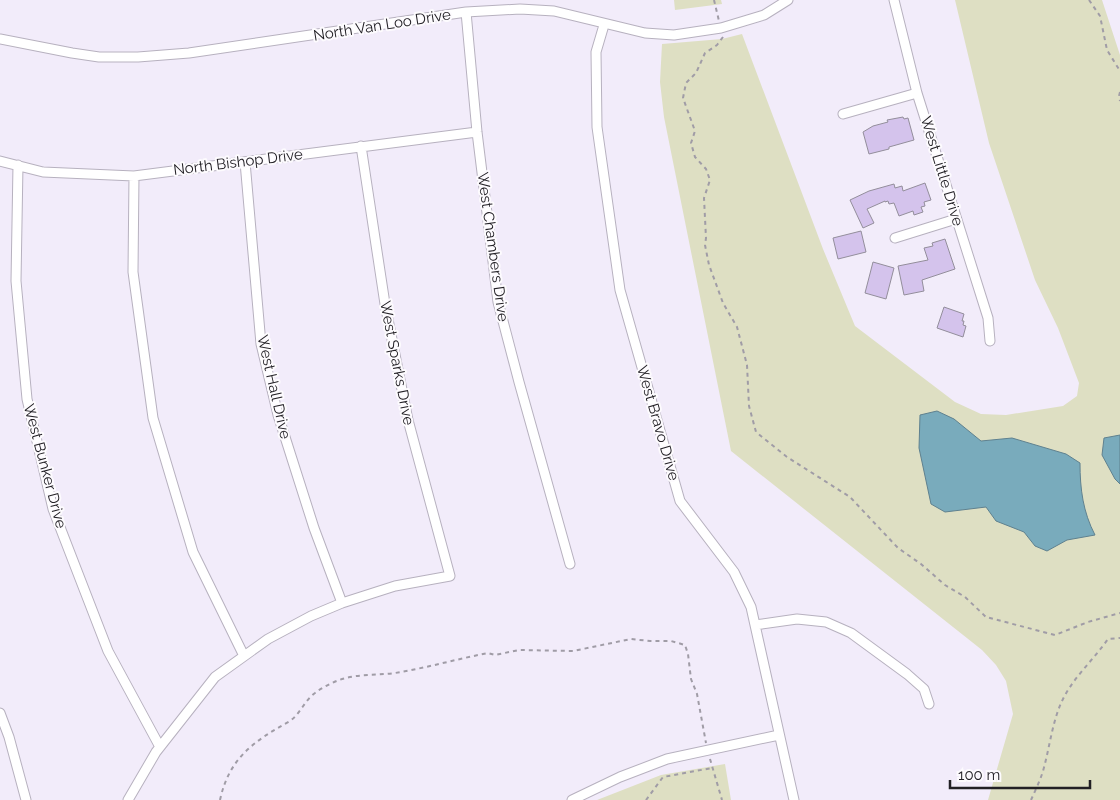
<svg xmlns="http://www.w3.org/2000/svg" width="1120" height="800" viewBox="0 0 1120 800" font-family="Raleway,sans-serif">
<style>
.green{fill:#dedfc3}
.water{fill:#79abbc;stroke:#5f818f}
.building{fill:#d4c3ec;stroke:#938e9b}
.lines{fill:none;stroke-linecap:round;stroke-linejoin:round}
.minor-casing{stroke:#b7b1bf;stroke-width:11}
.path{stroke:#a09ca6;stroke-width:2;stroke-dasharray:4 4;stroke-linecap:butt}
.minor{stroke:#fff;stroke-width:9}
.labels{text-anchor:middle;stroke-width:4;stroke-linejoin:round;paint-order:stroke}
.street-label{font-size:15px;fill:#222025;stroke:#fdfbfe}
</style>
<rect width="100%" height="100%" fill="#f2ecfa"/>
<path class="green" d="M674,0H721L722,4L675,10Z
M955,0H1102L1120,55V800H988L1013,714L1006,681L996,665L982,650L731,451L664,117L660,82L662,44L722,39L742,34L823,249L855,326L955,402L981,414L1006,415L1063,406L1077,396L1079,383L1058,328L1035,280L989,143Z
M725,764L731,800H597L661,775Z"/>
<path class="water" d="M937,411L954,419L981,441L1012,438L1066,454L1080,463C1080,489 1083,512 1095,535L1067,540L1047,551L1035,546L1024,532L996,521L986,507L945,512L931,504L919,448L920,415Z
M1120,435V484L1115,479L1102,455L1104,438Z"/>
<path class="building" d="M903,117L904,119L908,118L914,140L889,147V149L869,154L863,132L873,126L888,122L887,120Z
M925,183L931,200L924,202L925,206L921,207L923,212L914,215L913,211L899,216L894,203L889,204L888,201L885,202V201L867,209L874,223L863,228L850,200L869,191L894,184L895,188L902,186L903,191Z
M861,231L866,252L838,259L833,238Z
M945,239L955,269L922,280L924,291L904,295L898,266L928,260L924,248L933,246L932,243Z
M873,262L894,268L886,299L865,293Z
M944,307L964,314L962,321H964L963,325L966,326L963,337L937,328Z"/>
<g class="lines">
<defs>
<path id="minor" d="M894,0L917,93L988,318L990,341
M466,12L477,132L498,302L519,382L570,564
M604,25L596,52L597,127L620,290L680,501L734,572L751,607L794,800
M0,39L72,53L99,57H138L189,53L466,12L520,9L554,11L645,33L674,35L721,28L764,15L788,0
M843,114L917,93
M0,161L43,172L134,176L477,132
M245,162L261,344L278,415L314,528L342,603
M18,165L16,281L27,399L53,509L108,651L160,747
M134,176L133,272L153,418L193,552L244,656
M895,238L956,219
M755,625L797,619L826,622L851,633L907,674L924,689L929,704
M0,713L9,737L26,800
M128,800L156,752L215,677L268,639L311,616L342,603L395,586L450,576L408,420L385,304L361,146
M572,800L620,777L667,759L779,735"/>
</defs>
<use href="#minor" class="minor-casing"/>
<path class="path" d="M714,0L719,21
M1089,0L1100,16L1107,50L1120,71
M723,37L717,45L705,53L696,73L686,83L683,98L695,131L691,143L695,157L706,169L710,180L704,198L706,238L705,245L709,265L723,303L737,327L747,365L749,406L756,432L787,457L850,497L898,548L921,564L945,585L965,597L986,617L1055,635L1088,622L1120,613
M1120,92L1119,96L1120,101
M710,759L722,800
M220,800C229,758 254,741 290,721C300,714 305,700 315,693C320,689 326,686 332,683C352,673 373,676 395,673C426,668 457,659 488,653L495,655L519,650L573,651L631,639L650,641H671L685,645L688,654L691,679L697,694L706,743
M646,800L663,777L712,768
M1031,800C1035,791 1040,781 1043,771C1050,747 1052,720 1064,697C1075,676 1094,659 1108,639L1120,638"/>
<use href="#minor" class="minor"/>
</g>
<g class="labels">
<g class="street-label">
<text transform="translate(382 25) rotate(-9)" y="5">North Van Loo Drive</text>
<text transform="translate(238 162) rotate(-7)" y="5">North Bishop Drive</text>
<text transform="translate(942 171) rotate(73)" y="5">West Little Drive</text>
<text transform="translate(493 247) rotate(82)" y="5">West Chambers Drive</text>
<text transform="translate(397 363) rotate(79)" y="5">West Sparks Drive</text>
<text transform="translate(274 387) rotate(77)" y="5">West Hall Drive</text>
<text transform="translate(658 423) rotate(74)" y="5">West Bravo Drive</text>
<text transform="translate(45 466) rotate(75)" y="5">West Bunker Drive</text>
</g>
</g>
<path d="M950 780v8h140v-8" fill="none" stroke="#222025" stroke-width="2.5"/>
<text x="958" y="780" font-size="15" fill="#222025" stroke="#fdfbfe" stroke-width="4" paint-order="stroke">100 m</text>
</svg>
